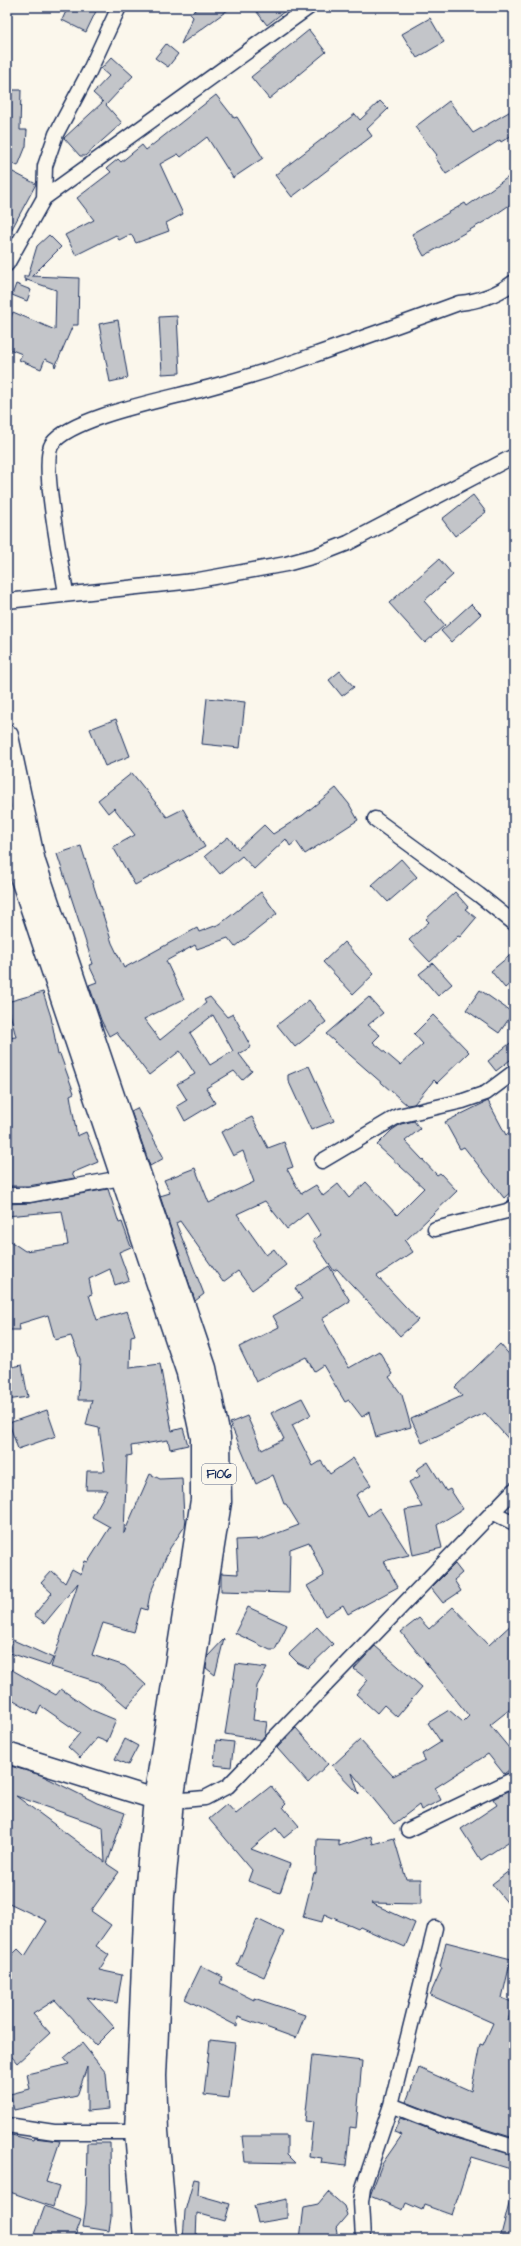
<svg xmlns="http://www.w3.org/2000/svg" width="521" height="2246" viewBox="0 0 521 2246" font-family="'Architects Daughter',sans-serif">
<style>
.building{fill:#c3c5c9;stroke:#1b2f5e;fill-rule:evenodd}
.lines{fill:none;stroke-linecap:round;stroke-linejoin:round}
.street-casing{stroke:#1b2f5e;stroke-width:17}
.secondary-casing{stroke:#1b2f5e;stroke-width:23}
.primary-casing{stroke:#1b2f5e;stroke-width:25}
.street{stroke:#fbf7ec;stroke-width:14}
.secondary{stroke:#fbf7ec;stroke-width:20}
.primary{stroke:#fbf7ec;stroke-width:22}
.labels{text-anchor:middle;stroke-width:3.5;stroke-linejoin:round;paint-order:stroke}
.shield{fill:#fbf7ec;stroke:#5e6b89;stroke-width:1}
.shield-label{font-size:12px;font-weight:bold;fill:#1b2f5e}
</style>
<rect width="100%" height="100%" fill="#fbf7ec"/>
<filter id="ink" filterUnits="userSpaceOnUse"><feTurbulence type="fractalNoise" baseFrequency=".025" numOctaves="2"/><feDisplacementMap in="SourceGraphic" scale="8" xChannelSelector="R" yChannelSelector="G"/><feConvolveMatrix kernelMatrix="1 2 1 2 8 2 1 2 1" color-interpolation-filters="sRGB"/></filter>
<g filter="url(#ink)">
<path class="building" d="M68,7H98L86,32L62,20Z
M199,7H232L181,44L193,17L190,14Z
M253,7H290L267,25Z
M430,18L444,42L417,58L402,34Z
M309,30L326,52L269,99L251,77Z
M166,44L178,54L168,67L155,58Z
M112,57L133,76L106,105L122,123L85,156H80L64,138L103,102L93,93L109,76L101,69Z
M7,90H21L20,130H27L26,146L18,166L7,161Z
M216,95L234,118L237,117L263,158L233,178L207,137L181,157L178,154L160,164L183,214L166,223L169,231L136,243L131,234L119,240L116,235L76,255L65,235L94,220L77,198L111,172L107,168L118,159L121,162L142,145L146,150Z
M380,101L388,109L367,129L372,136L292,197L275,175L355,114L360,120Z
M449,101L473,133L514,109V134L501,142L500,140L446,174L435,157L437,155L415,127Z
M7,169L36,184L7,238Z
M514,173V202L489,219L424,256L412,234L465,203L467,206Z
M49,235L61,247L32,276L79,278L78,325H73L55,367L54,363L45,359L41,369L19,360L22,354L7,348V326L13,312L55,330L56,290L27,280L26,282V280L24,279V276H28L37,246Z
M16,284L31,290L27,301L12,295Z
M177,316L180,373L162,374L159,317Z
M118,320L128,378L110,382L99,324Z
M473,495L486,512L455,536L442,519Z
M439,559L453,575L424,601L445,625L425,643L389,603Z
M471,604L481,614L451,642L441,631Z
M340,671L354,687L342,696L329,680Z
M207,698L245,702L240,748L202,744Z
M116,719L130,756L105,766L90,729Z
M132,773L167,817L183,809L205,847L135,885L113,847L135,835L114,808L108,813L98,800Z
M336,788L349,804L358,820L305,854L296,841L290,846L286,839L254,869L242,856L220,874L205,856L228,837L238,849L264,825L273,834L303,815Z
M81,846L112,943L124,968L197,928L199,932L220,924L261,892L277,914L235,947L228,938L197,949L195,945L166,961L184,999L144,1019L160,1040L206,1003L204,1000L210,997L227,1017L233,1014L251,1047L239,1054L252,1071L242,1080L234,1071L206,1088L215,1103L185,1121L177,1106L187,1100L177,1084L195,1074L180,1051L149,1075L116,1032L109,1036L101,1020L89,985L97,982L89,965L93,964L57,854ZM213,1015L233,1051L210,1065L190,1033Z
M401,859L417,877L388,902L372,885Z
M455,892L468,907L465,909L476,918L460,937L458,936L430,962L409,940L429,922L426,919Z
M344,942L374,974L353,994L323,962Z
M514,952V980L505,988L491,971Z
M433,963L452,984L438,996L419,974Z
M480,990L513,1013L499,1033L466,1010Z
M43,992L51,1017L58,1055L60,1054L74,1093L70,1095L77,1136L86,1132L98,1162L72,1173L75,1178L28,1186H7V1038L16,1037L7,1002Z
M369,997L383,1013L368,1025L380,1035L373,1042L400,1065L423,1044L414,1034L433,1015L469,1052L437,1083L434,1080L414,1104L407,1105L326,1034Z
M309,1000L326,1022L295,1047L277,1025Z
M514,1040V1057L496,1071L488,1061Z
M309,1066L334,1121L311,1130L288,1080V1075Z
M488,1101L506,1135L514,1128V1189L504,1198L464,1147L460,1149L445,1122Z
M137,1108L164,1158L150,1166L131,1111Z
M252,1117L268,1148L284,1142L293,1167L287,1169L301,1194L316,1185L323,1196L338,1184L349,1198L366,1182L397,1215L424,1188L377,1145L392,1130L401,1124L414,1121L420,1129L405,1141L437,1175L440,1173L457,1191L405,1241L413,1252L377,1276L418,1320L400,1336L337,1269L334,1271L313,1240L321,1235L307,1213L287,1229L265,1201L237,1214L266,1255L274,1249L286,1265L252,1290L238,1271L223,1282L180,1221L176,1223L204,1294L195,1301L160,1196L170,1193L164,1180L195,1168L209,1203L254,1182L243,1151L233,1156L221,1132Z
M108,1189L119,1223L122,1222L131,1247L119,1252L129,1280L115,1285L110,1269L89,1279L92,1294L89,1295L97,1320L127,1311L135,1335L131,1336L130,1368L160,1364L172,1431L183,1428L188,1445L170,1449L168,1440L131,1446L132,1455L127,1456L124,1533L150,1474L160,1479L182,1478L184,1518L186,1519L185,1526L170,1548L150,1594L147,1610L141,1608L134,1632L103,1623L92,1655L125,1666L146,1685L127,1707L98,1682L51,1667L78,1583L45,1623L34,1615L52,1593L41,1583L52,1571L65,1583L72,1569L81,1574L85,1561L88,1562L110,1527L92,1517L107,1490H86L87,1471H105L99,1428L86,1425L92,1400H78L80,1359L71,1336L55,1340L48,1315L19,1324L20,1330H7V1239L25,1251L68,1245L62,1211L7,1216V1204L30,1203Z
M329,1266L350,1301L322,1319L349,1368L379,1351L393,1374L389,1377L402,1395L411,1427L376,1437L369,1412L362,1417L349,1400L345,1402L323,1365L314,1371L306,1357L256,1382L239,1347L279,1327L273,1316L302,1299L295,1288Z
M500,1344L514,1360V1445L485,1413L422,1443L411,1419L462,1396L455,1387Z
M22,1365L28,1397L7,1400V1368Z
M302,1398L311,1415L292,1425L313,1466L321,1461L330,1474L353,1458L371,1485L356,1495L368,1516L379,1508L409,1555L384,1561L398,1587L348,1614L343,1605L325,1616L307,1586L324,1576L309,1542L290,1549L289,1593L221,1591V1573L238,1574L236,1540L257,1539V1541L299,1525L286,1504H284L273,1475L256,1484L230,1423L247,1416L262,1450L284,1439L271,1413Z
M47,1410L56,1436L18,1449L9,1423Z
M428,1462L446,1491L450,1489L463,1509L437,1525L442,1548L413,1555L405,1510L422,1507L409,1482L420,1476L416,1470Z
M455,1564L462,1573L454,1580L461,1591L443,1603L431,1588Z
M248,1607L287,1625L275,1650H270L235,1633Z
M453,1607L489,1645L514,1622V1706L490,1725L514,1754V1766L504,1774L488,1754L435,1788L441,1800L421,1810L419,1805L394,1824L352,1773L359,1794L332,1766L360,1740L393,1776L425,1760L422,1754L441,1742L428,1723L449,1710L463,1722L469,1716L401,1632L419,1618L429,1629Z
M317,1627L333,1644L308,1668L298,1663L289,1654Z
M224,1639L215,1675L206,1668L208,1656Z
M13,1640L53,1658L49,1666L7,1652Z
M375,1646L422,1687L397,1717L384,1705L377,1713L356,1694L368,1680L354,1669Z
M236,1664L267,1668L257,1686L253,1720L267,1722L265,1735L261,1740L225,1734Z
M7,1667L56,1695L61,1689L92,1710L116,1720L107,1742L97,1738L80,1758L68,1747L80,1733L41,1706L37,1714L7,1696Z
M296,1728L328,1764L308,1783L277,1748Z
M125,1739L138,1746L128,1765L115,1759Z
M216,1740L234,1742L231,1767L214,1765Z
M7,1765L41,1775L97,1803L125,1813L107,1864L119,1872L91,1911L111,1925L96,1946L109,1955L99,1970L122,1975L117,2003L87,1997L114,2027L96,2045L55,2000L33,2014L50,2033L17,2063L7,2051V1960L18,1949L25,1956L47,1921L7,1902ZM16,1796L103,1827L105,1862Z
M271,1786L286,1804L283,1807L299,1826L284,1838L276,1828L251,1849L290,1864L280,1893L248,1881L252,1870L209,1819L227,1804L236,1814Z
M514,1788V1838L481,1860L461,1829L497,1805L493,1799Z
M371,1836L373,1844L394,1838L406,1879H421V1904L371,1903L415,1923L405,1947L360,1927L358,1929L324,1914L322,1922L303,1917L314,1873L316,1874L317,1839L339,1840V1846Z
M514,1867V1911L492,1884Z
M257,1919L284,1932L264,1977L237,1965Z
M446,1942L511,1959L502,1998L514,2003L508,2020L514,2021V2138L445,2117L406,2102L419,2068L471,2091L480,2044L483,2045L493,2023L430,1995L442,1968L440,1967Z
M201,1966L223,1977L220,1983L254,2000V1998L305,2015L296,2038L238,2017L237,2026L185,1999Z
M210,2040L235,2043L229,2098L204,2095Z
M82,2043L106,2073L109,2109L87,2111V2067L77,2096L14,2110L10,2094L30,2089L27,2074L69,2064L64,2058Z
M312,2055L362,2061L356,2128L350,2127L346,2166L321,2163L322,2158L309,2156L313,2122L305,2121Z
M400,2118L440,2133L514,2155V2170L471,2157L452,2215L424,2205L422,2210L406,2203L403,2210L370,2196L382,2164L402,2135L394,2132Z
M7,2134L33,2140L34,2138L60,2141L46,2182L59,2186L53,2207L7,2191Z
M242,2136H287V2155L295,2163L245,2162Z
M87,2143H110L111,2218L109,2231L83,2227L86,2204Z
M194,2179L199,2180L198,2195L230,2204L225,2221L197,2213L196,2239H183L185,2211Z
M328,2192L344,2206L347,2215L336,2228L338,2239H300L304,2207L318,2204Z
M287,2199V2218L258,2223L254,2206Z
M510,2200L514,2201V2239H500Z
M45,2206L81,2220L74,2239H42L34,2236Z"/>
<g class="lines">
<defs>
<path id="street" d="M44,198L45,166L56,134L89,72L119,7
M7,264L44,198L309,7
M66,593C62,567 40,462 52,444C72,416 173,398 207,388C237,380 267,371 297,361C351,342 405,323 459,303C480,301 497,295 514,282
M7,601L193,581L286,564L315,556L348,543L514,456
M375,819L479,895L514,923
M322,1161L398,1116L463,1101L486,1093L514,1072
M7,1195H29L121,1178
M435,1229L507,1211L514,1207
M492,1512L514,1523
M172,1801L205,1798L228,1786L514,1490
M408,1830L514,1779
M435,1928L391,2105L442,2125L514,2147
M7,2125L54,2132H136
M363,2239L361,2202L363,2188L391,2105"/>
<path id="secondary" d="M7,1753L155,1799L170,1801"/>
<path id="primary" d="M7,736L34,862L205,1368L219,1437L220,1502L172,1801L163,1896L155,2076L157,2131L166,2239
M7,818L18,867L188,1373L202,1438V1500L155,1799L146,1894L136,2132L145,2239"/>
</defs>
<use href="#street" class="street-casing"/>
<use href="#secondary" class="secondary-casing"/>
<use href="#primary" class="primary-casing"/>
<use href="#street" class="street"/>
<use href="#secondary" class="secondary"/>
<use href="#primary" class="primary"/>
</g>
</g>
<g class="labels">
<rect class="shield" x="202" y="1464" width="34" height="20" rx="3"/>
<g class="shield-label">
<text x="219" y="1478">F106</text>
</g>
</g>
<rect width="521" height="2246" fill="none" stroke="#fbf7ec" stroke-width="24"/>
<rect x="12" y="12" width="497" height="2222" fill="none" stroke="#1b2f5e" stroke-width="1.5" filter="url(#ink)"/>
</svg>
